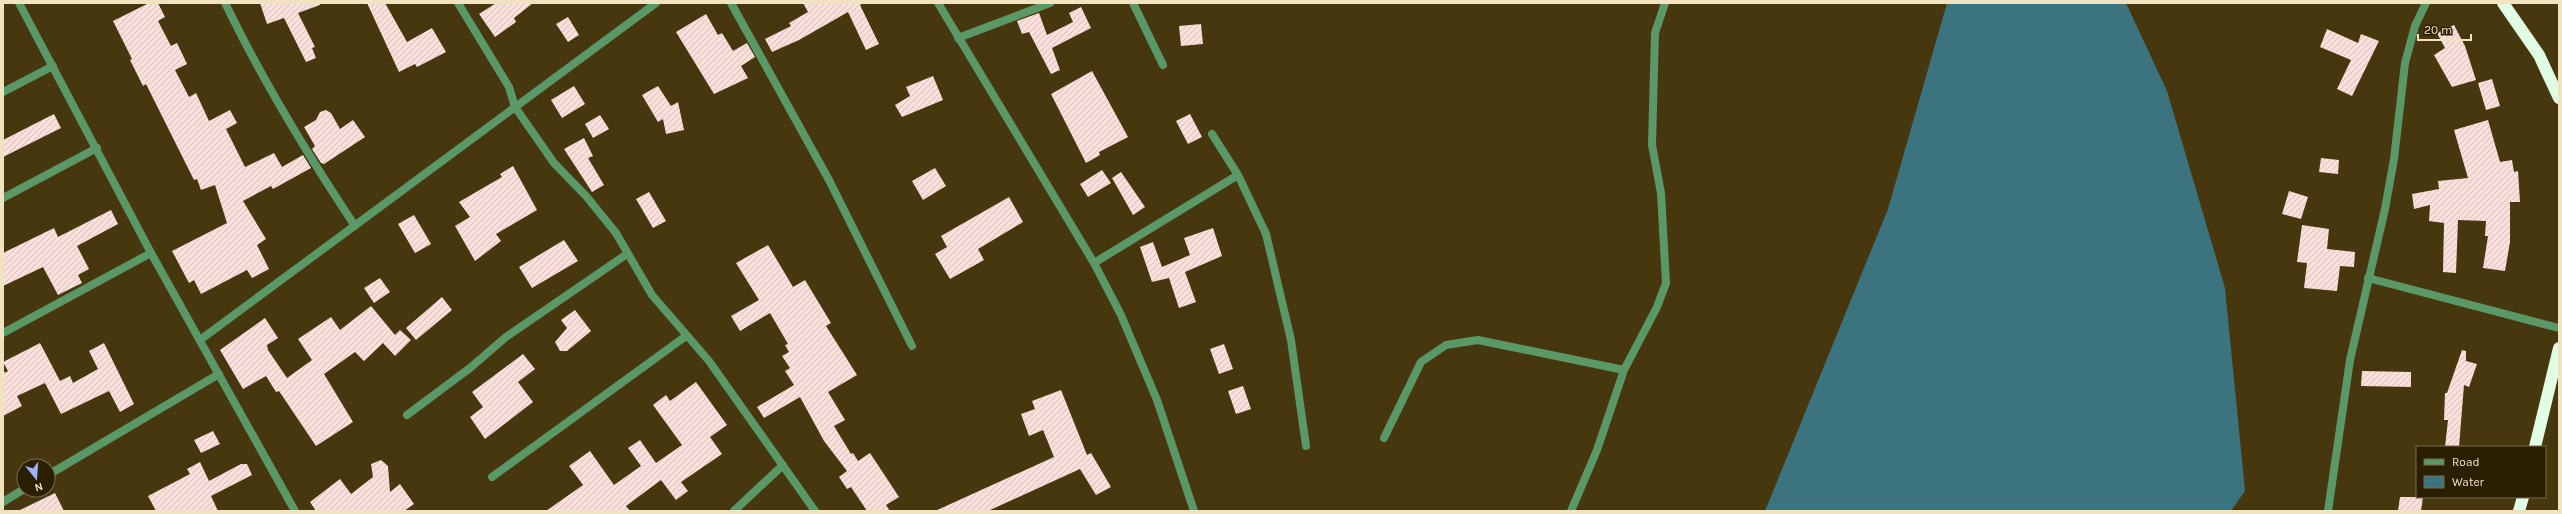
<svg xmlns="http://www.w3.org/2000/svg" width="2562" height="514" viewBox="0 0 2562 514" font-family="Karla,sans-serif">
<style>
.water{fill:#3b747e}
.building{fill:url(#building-hatch)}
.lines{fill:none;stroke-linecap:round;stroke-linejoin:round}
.street{stroke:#5b9867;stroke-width:8}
.highway{stroke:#e1fde4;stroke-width:12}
</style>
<defs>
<pattern id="building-hatch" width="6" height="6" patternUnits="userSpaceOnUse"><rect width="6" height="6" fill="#fbdfdb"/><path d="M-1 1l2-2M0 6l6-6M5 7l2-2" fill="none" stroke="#d7c0bb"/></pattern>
</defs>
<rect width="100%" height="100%" fill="#46370e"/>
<path class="water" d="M1947,3H2126L2167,91L2225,288L2245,491L2231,511H1765L1888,209Z"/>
<path class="building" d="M149,3H158L165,17L158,21L171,46L177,43L187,64L175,70L189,97L196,93L209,121L230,110L237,123L226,129L245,167L274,153L282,167L303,155L311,168L273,189L271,186L243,201L266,239L257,245L269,269L252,278L247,270L201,294L194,280L189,283L172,251L227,223L215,185L201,190L197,179L194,180L146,84L143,86L130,60L132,59L113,21Z
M260,3H320V5L298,13L315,47L312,48L316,58L306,62L284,18L267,24Z
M367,3H385L407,42L432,28L446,52L417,67L415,64L399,72Z
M496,3H533L514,18L516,22L495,37L479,14Z
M803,3H863L860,5L879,44L866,50L848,12L799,40L772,52L765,39L791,26L789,23L808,12Z
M1081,7L1091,28L1052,48L1060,70L1051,74L1029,32L1022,34L1017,21L1039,13L1047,35L1073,22L1069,13Z
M706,14L718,35L722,33L733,51L747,43L755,57L741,66L748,78L714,94L676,32Z
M568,17L579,35L568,42L556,24Z
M1201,24L1203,44L1181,46L1179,26Z
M2454,25L2465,46L2476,80L2452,87L2434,55L2445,48L2437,33Z
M2327,29L2358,43L2361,34L2379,41L2352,96L2337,89L2351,60L2320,47Z
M1092,71L1128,137L1099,152L1100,155L1086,163L1051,94Z
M933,76L943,100L902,117L895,105L910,96L906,87Z
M2492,79L2500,106L2486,110L2478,83Z
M574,86L585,104L562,118L551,100Z
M658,86L671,106L678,102L684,130L666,134L663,119L658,122L642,95Z
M326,110L331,113L340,129L353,120L365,137L324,164L321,163L312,149L315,146L304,127L316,120L320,112Z
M54,114L61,128L3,157V140Z
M1190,114L1202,137L1188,144L1176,121Z
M600,115L609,129L593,138L585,124Z
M2488,120L2500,162L2512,160L2514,172L2518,171L2520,202H2510V242L2505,271L2483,268L2488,236H2485L2486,221L2458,220L2456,273L2443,272L2444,223L2429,221L2430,205L2414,209L2412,194L2439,189L2438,181L2468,178L2454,130Z
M584,138L593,156L588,158L604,185L592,192L564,149Z
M2321,158L2339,160L2338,174L2319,172Z
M513,166L537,210L496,234L501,241L475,261L455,226L470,217L459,202L502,177L500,174Z
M935,168L946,186L923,200L912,181Z
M1102,170L1111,183L1088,197L1080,184Z
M1121,172L1145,207L1133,215L1112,178Z
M2289,191L2308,197L2301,219L2282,214Z
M649,192L666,221L653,228L636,199Z
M1009,197L1023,222L978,249L984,260L950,279L935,254L947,247L941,236Z
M111,210L118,224L77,246L89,269L78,275L82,283L58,295L43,267L3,286V253L54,228L58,237Z
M414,215L431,244L415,253L398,224Z
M2302,225L2329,229L2327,249L2355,252L2354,267L2340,266L2337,291L2304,288L2307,263L2297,262Z
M1213,228L1222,256L1185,272L1196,302L1179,308L1169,278L1152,282L1140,247L1153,242L1162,267L1190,255L1184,238Z
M564,240L578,261L532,288L519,267Z
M768,245L793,287L805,280L831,323L826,326L857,375L828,392L845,420L834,426L851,454L853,453L858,461L870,453L899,497L886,505L890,511H867L851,487L847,489L839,477L847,471L824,441L800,397L764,418L757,407L794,385L785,371L790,368L782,356L789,352L785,345L788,344L770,313L740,331L731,316L759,300L736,263Z
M380,278L390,292L374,303L364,288Z
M442,297L452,310L416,340L406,328Z
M371,306L395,335L400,330L411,340L395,356L383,343L364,361L355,352L324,374L353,422L316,446L279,391L276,392L266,376L243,389L220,350L265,318L278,338L267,345L268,350L287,378L312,360L298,339L331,317L340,330Z
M575,310L591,331L567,351H560L555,342L567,328L561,320Z
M40,343L60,381L70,376L73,383L98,369L89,351L104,343L134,404L120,412L109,391L61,414L45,383L17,396L22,406L3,416V369L5,373L8,371L3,362Z
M1224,344L1233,369L1219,374L1210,349Z
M2462,350L2466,351V361L2477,364L2469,387L2464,385L2459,447H2445L2448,420H2444L2445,393H2447Z
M523,354L535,369L518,382L533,402L485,439L470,417L483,407L472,392Z
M2362,371L2411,372V387L2361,386Z
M696,382L727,425L710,437L722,454L681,482L688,491L676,500L661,480L626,506L630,511H546L583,485L569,466L590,451L614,485L641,466L628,448L640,440L656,463L682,445L653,405L666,395L670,401Z
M1243,386L1251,409L1236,414L1228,391Z
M1061,390L1087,455L1091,453L1111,487L1096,495L1080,469L988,511H935L1054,457L1043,430L1029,436L1021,414L1035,409L1032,401Z
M213,431L220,444L201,453L194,440Z
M381,460L388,466L390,492L400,484L414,504L404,511H316L310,502L340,479L351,494L373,477L371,464Z
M200,462L209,481L241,464H247L252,475L211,496L218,511H156L148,496L190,474L187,469Z
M55,493L64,511H18Z
M2400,497H2423L2421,511H2398Z"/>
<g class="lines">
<path class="street" d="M19,3L151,253L295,511
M225,3C263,81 307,154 355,226
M458,3L509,87L515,107L554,163L586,196L616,233L652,295L709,361L815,511
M731,3L829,180L912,346
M938,3L1094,263L1121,315L1157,400L1194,511
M1133,3L1163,65
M958,38L1050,3
M3,92L53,66
M1238,175L1266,234L1291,340L1306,446
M3,198L97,148
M1094,263L1238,175L1212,134
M2368,278L2559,328
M3,333L151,253
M200,340L656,3
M407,415L470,368L506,337L627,254
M1384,438L1421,362L1446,345L1478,340L1624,370
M48,475L219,374
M492,477L686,336
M3,502L24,489
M734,511L783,465
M1571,511L1597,450L1624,370L1657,307L1666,283L1661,193L1652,145L1655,33L1665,3
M2328,511L2350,360L2385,209L2394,159L2405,63L2415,26L2426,3"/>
<path class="highway" d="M2503,3L2539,55L2559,98
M2535,447L2559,348
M2519,511L2523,497"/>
</g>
<rect width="2562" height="514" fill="none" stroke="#f1e3bf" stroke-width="8"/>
<rect x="2416" y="446" width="130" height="52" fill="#2a1f00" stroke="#7a6d4c"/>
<rect x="2424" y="459" width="20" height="6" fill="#5b9867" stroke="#7a6d4c"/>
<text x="2452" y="466" font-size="12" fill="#f1e3bf">Road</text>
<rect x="2424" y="476" width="20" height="12" fill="#3b747e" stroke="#7a6d4c"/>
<text x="2452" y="486" font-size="12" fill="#f1e3bf">Water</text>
<g transform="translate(36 478) rotate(163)"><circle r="19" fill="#2a1f00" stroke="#7a6d4c"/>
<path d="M0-3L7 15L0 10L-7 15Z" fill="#9bb4fd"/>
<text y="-6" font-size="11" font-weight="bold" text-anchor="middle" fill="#f1e3bf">N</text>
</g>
<path d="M2418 34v6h53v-6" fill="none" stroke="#f1e3bf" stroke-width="2"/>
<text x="2424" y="34" font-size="12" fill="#f1e3bf" stroke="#2a1f00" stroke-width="3" paint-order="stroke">20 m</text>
</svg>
